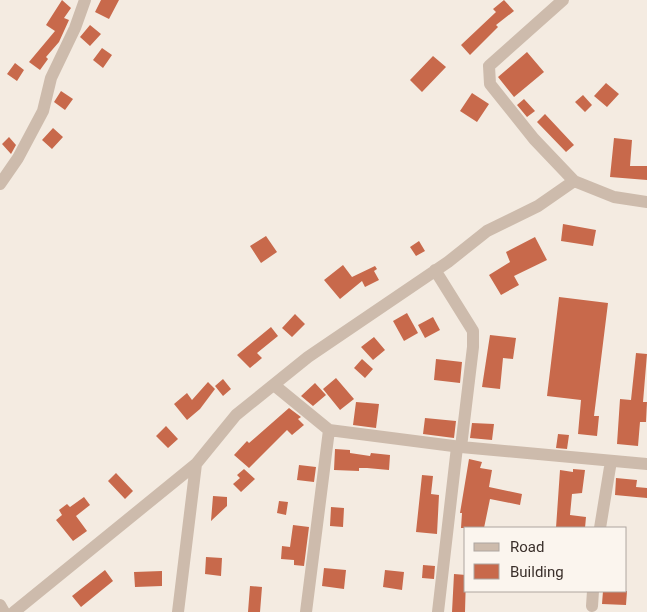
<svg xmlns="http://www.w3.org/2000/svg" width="647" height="612" viewBox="0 0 647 612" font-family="Roboto,sans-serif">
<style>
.building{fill:#c8694b}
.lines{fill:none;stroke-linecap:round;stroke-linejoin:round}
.street{stroke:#cdbbac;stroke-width:12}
</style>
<rect width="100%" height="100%" fill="#f4ebe1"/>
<path class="building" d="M62,0L71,8L64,18L69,20L59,42L46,57L48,59L40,70L29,62L55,31L46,25Z
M101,0H119L109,19L95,12Z
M504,0L514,11L496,25L498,27L470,55L461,45L496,12L493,9Z
M90,25L101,34L90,46L80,37Z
M102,48L112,55L103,68L93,60Z
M527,52L544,72L514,97L498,77Z
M433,56L446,67L422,92L410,80Z
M15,63L24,70L17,81L7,74Z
M606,83L619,94L607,107L594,96Z
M61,91L73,99L65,110L54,102Z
M472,93L489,104L477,122L460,111Z
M583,95L592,105L585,112L575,102Z
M524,99L535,111L527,117L517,105Z
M545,114L574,145L566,152L537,122Z
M53,128L63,137L52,149L42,140Z
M9,137L16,145L11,154L2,144Z
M614,138L632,140L630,166H647V180L610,177Z
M563,224L596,230L593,246L561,241Z
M266,236L277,252L261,263L250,246Z
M535,237L547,260L514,276L519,285L501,295L489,275L510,262L506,252Z
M419,241L425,251L416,256L410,247Z
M343,265L352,277L375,266L377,269L374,271L379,280L365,287L362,281L340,299L324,280Z
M559,297L608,303L594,416H599L597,436L578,434L581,400L547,396Z
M407,313L418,333L404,341L393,321Z
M295,314L305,324L292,337L282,328Z
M433,317L440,330L425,338L418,325Z
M271,327L278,336L257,353L262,358L250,368L237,355Z
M490,335L516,338L513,359L503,358L500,389L482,387Z
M374,337L385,350L373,360L361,347Z
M636,353L647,354L643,402H647L646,422H640L638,446L617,444L620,399L631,400Z
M362,359L373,369L365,378L354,368Z
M436,359L462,362L460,383L434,380Z
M336,378L354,399L340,410L323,389Z
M223,379L231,389L223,396L215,386Z
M208,382L215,389L200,409L187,420L174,404L187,393L192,400Z
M315,383L326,395L313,406L301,396Z
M356,402L379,404L376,428L353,425Z
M289,408L301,417L298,419L304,425L292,435L287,430L249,468L234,455L247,441L249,443Z
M425,418L456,421L454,438L423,434Z
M472,423L494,424L492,440L470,438Z
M166,426L178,439L168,448L156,436Z
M558,434L569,435L567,449L556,448Z
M335,449L350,450V453L370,456L371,453L390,455L389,470L367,468H359V471L334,470Z
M469,459L482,462L480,468L492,470L489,487L522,494L520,505L490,499L484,528H461L462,513H460Z
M299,465L316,467L314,482L297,480Z
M244,469L255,479L241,492L233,484L240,478L237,475Z
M573,469L585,470L582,493L572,494L570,515L586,517L585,528H556L560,470L573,472Z
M116,473L133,491L125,499L108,481Z
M422,475L433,476L431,494L439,495L437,534L416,532Z
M616,478L637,480L636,487L647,488V498L615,495Z
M213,496L227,497V506L211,521Z
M84,497L90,505L76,516L87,531L73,541L56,520L62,515L59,510L67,504L70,507Z
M279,501L288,502L286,515L277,513Z
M331,507L344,508L343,527L330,526Z
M293,525L309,527L304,566L294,565V560L281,559L282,546L290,547Z
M206,557L222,558L221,576L205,574Z
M423,565L435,566L434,579L422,578Z
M324,568L346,570L344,589L322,586Z
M105,570L113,581L81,607L72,596Z
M385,570L404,572L402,590L383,587Z
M162,571V586L135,587L134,572Z
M454,574L466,575L465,612H452Z
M250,586L262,587L260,612H248Z
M603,591H627L626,605L602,604Z"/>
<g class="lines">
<path class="street" d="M563,0L489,66L490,84L534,139L574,181
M0,184L18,158L43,111L51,78L75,28L85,0
M435,270L473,331V347L461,447
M274,385L329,430L461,447L647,464
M600,528L611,461
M0,605L4,612
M592,606L593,591
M14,612L196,464L236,415L308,357L448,262L487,231L538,206L574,181L614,197L647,202
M178,612L196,464
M306,612L329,430
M438,612L457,447"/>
</g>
<rect x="464" y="527" width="162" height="65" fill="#fbf5ee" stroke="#aea6a0"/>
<rect x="474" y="543" width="25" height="8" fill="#cdbbac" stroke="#aea6a0"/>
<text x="510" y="552" font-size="15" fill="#3b302b">Road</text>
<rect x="474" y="564" width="25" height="15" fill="#c8694b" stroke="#aea6a0"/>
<text x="510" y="577" font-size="15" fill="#3b302b">Building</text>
</svg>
